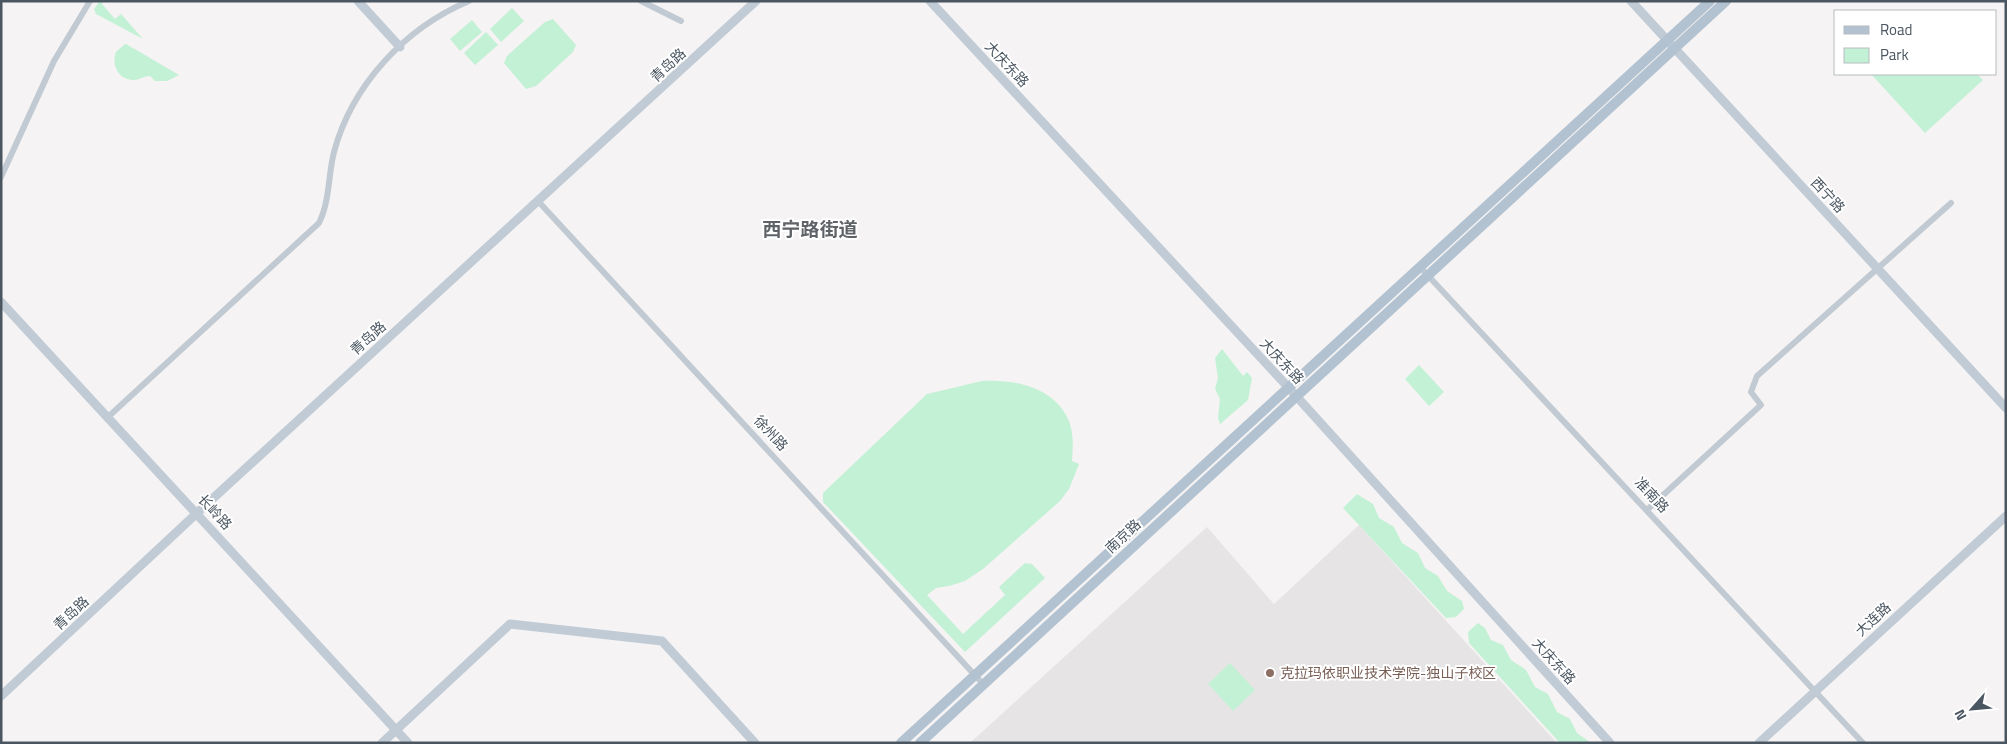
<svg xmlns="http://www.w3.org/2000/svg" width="2007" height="744" viewBox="0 0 2007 744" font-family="'Titillium Web','Noto Sans SC',sans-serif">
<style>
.education{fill:#e6e4e5}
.green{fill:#c3f1d5}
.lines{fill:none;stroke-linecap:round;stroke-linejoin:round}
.street{stroke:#c1cad2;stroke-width:6}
.secondary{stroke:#c1cbd6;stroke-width:9}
.primary{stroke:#b3c2d1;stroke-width:10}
.education-dot{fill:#8d6e63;stroke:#fff;stroke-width:2}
.labels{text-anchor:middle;stroke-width:4;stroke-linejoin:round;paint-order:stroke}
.street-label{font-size:14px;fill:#4a5661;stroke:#fff}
.education-label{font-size:14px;fill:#785e54;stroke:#fff;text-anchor:start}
.district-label{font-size:19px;font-weight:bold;fill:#5f6368;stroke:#fff}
</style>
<rect width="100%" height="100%" fill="#f5f3f3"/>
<path class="education" d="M1359,525L1557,743H970L1207,527L1274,604Z"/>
<path class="green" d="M100,1H103L102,4L115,19L121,14L143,39L96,14L94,9Z
M512,8L524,21L501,42L490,29Z
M553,19L576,45L573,52L536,86L526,89L504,63L507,56L545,22Z
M472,20L482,32L460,51L450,39Z
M486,32L498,45L475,65L464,53Z
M125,44H126L179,75L167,81H155L150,76C144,76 141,79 135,80C119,81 111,65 116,52Z
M1871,74H1977L1983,80L1925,133Z
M1222,349L1243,376L1247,372L1252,378L1248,400L1220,424L1218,418L1220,399L1215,389L1218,378L1215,358Z
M1419,365L1444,392L1429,406L1405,379Z
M982,381C1014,379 1054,387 1068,419C1074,432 1073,447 1072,461L1079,464L1069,489L1060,501L983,569L965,581L949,586L936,588L927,595L963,634L1005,595L999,587L1025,563L1032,564L1045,578L965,652L823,502V493L927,394Z
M1357,494L1373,504L1379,518L1394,527L1402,543L1418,553L1425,568L1438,576L1447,591L1462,601L1464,609L1456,617L1446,618L1343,508Z
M1478,623L1485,628L1491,640L1503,645L1511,660L1526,670L1535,687L1548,694L1557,712L1570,719L1577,733L1591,743H1560L1469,643L1468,632Z
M1230,663L1255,690L1233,711L1208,684Z"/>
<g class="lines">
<path class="street" d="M641,1L681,21
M1,177L54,61L90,1
M538,201L983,684
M1420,267L1863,743
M108,417L319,223C330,201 328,175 334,152C352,85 405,28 469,1
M1648,509L1761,405L1751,392L1757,376L1951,203"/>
<path class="secondary" d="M358,1L400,47
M930,1L1288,387L1610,743
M1631,1L2006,408
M1,302L408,743
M1,696L197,513L756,1
M382,743L510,624L662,641L755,743
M1759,743L2006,516"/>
<path class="primary" d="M901,743L1710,1
M920,743L1726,1"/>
</g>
<circle class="education-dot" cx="1270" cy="673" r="5"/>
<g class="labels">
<g class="street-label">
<text transform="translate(1007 64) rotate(47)" y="5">大庆东路</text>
<text transform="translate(668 65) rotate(-43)" y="5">青岛路</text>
<text transform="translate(1828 195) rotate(47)" y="5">西宁路</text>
<text transform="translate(368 338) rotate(-42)" y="5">青岛路</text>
<text transform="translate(1282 361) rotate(47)" y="5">大庆东路</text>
<text transform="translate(771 433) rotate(47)" y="5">徐州路</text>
<text transform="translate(1652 495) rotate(47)" y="5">准南路</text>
<text transform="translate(215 512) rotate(47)" y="5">长岭路</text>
<text transform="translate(1123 536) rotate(-43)" y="5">南京路</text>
<text transform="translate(71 613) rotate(-43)" y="5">青岛路</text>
<text transform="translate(1873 619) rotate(-43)" y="5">大连路</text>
<text transform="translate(1554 661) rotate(48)" y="5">大庆东路</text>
</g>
<g class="education-label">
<text x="1280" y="678">克拉玛依职业技术学院-独山子校区</text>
</g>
<g class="district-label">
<text x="810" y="236">西宁路街道</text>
</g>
</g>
<rect width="2007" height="744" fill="none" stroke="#4a5661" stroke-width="5"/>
<rect x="1834" y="10" width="162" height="65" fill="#ffffff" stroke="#b7bbc0"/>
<rect x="1844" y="26" width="25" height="8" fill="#b3c2d1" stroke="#b7bbc0"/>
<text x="1880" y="35" font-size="15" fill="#4a5661">Road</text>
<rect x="1844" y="48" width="25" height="15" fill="#c3f1d5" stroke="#b7bbc0"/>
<text x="1880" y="60" font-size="15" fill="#4a5661">Park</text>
<g transform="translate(1972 709) rotate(243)" stroke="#ffffff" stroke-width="4" paint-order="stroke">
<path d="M0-4L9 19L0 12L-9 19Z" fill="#4a5661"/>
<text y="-8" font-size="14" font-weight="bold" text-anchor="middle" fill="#4a5661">N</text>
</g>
</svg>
